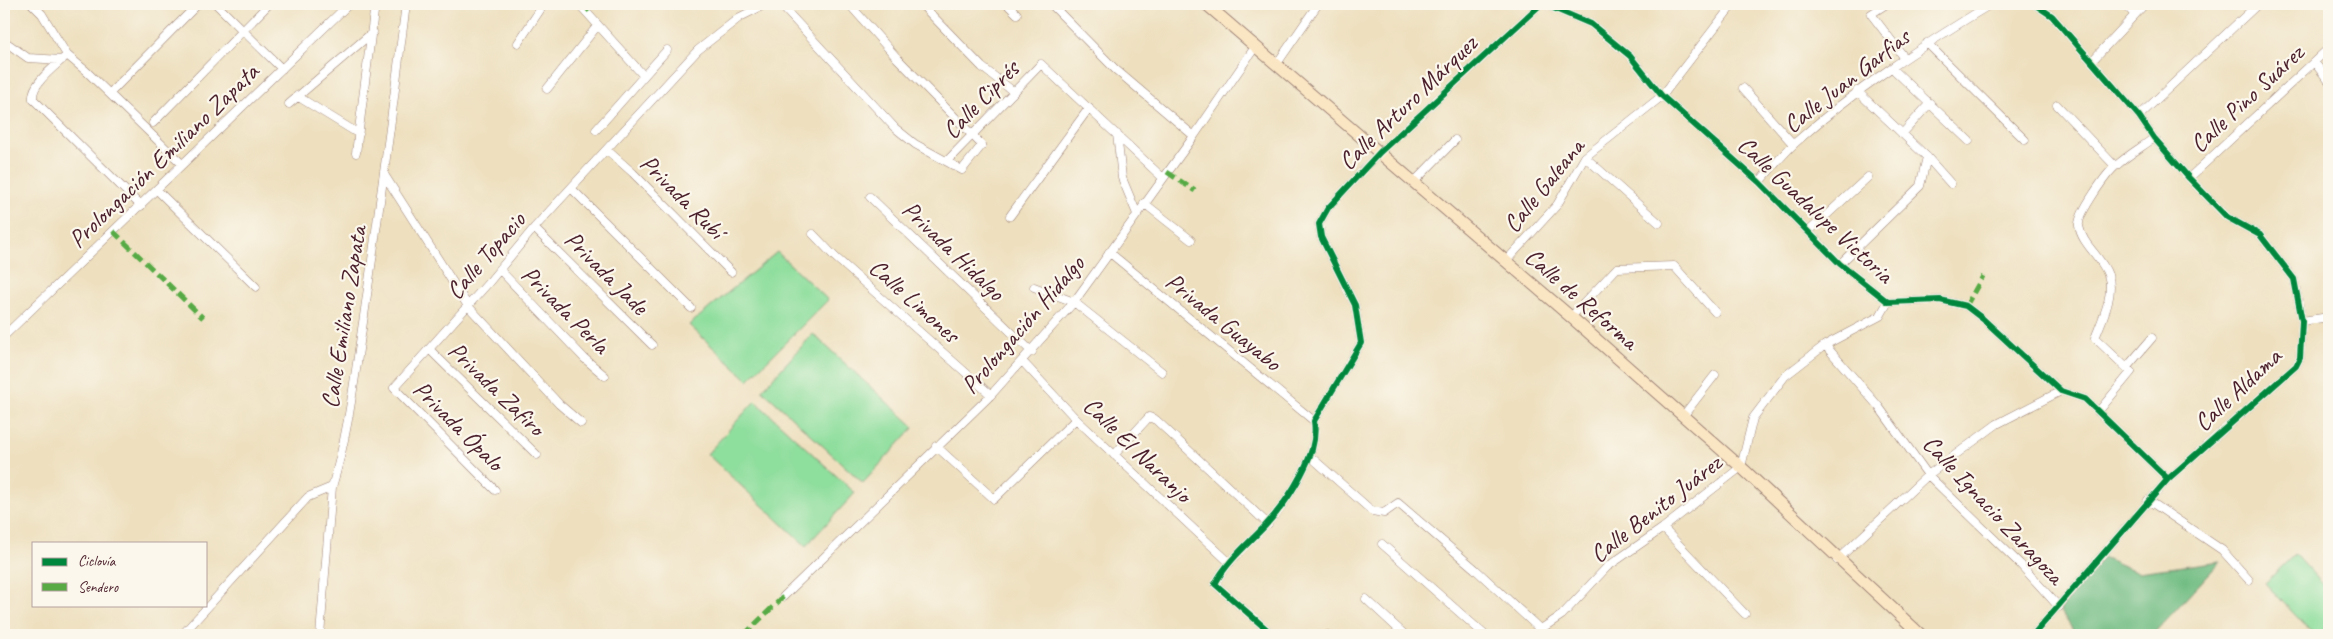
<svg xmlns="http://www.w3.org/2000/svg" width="2333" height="639" viewBox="0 0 2333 639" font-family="Caveat,sans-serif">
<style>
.green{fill:#8ede9d;stroke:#6c7e64}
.forest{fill:#72bd84;stroke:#5e6e58}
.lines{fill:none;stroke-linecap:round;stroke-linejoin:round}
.minor-casing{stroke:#9c8075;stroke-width:9}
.secondary-casing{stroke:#9c8075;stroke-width:13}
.minor{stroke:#fff;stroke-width:8}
.secondary{stroke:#fbe6c4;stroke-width:11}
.quiet{stroke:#57aa44;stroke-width:5;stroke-dasharray:10 5;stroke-linecap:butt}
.cycleway-casing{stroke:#fbf7ec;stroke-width:9}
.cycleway{stroke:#00873e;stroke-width:6}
.labels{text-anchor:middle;stroke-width:4.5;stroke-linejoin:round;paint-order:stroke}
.street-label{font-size:25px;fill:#4a1f2b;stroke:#fbf7ec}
</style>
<rect width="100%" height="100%" fill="#fbf7ec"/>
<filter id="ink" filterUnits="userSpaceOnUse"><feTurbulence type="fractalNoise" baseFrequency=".02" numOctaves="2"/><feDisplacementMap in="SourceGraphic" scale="10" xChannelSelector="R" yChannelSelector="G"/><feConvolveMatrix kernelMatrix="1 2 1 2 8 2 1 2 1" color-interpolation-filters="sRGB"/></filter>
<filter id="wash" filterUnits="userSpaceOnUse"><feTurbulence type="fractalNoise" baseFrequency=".0096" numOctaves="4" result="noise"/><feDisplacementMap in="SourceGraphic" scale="20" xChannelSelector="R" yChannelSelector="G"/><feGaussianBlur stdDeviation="1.12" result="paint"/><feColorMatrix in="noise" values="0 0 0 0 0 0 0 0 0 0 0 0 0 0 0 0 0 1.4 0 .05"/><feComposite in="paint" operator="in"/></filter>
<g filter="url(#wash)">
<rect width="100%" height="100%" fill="#eee0bf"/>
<path class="green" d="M777,252L828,300L748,380L689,325Z
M813,334L914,427L863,483L762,390Z
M755,401L855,493L806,546L707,454Z
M2295,554L2329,591V635H2314L2265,583Z"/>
<path class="forest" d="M2103,557L2138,572L2221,561L2152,635H2076L2060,610Z"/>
</g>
<g filter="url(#ink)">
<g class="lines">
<defs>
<path id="minor" d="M32,4L42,14L67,55L86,71L182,164
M216,4L282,69
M579,4L643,75
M780,4L895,128L915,144L962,170L982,145L897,58L849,4
M921,4L982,67L1014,92
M1007,4L1017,14
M1051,4L1115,69L1194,136
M1544,4L1591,24L1630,56L1662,96L1759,182L1840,264L1888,302L1940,300L1966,306L1983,319L2061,391L2085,399L2168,479
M2125,4L2135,15
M1885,5L1871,14L1904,57
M4,41L28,58L62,60
M518,43L544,4
M1927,43L2025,140
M67,55C56,66 31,83 33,99L141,206
M2092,61L2145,4
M2314,62L2329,81
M1276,65L1318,4
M1892,68L1969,141
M1743,88L1793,144
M547,89L598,25
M1857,91L1927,157L1951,184
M110,93L198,4
M297,96L359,134
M289,104L373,32
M2057,105L2115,166
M2139,116L2258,4
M153,123L268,5
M596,130L667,50
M1117,134L1122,178L1137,214
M1902,134L1930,103
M607,150L633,173L731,272
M356,153L375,4
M1585,157L1659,223
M947,161L1041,64L1163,178
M385,176L468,306L559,404L581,423
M2189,178L2329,48
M1414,182L1455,140
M1759,182C1771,169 1782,155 1795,143C1855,89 1922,46 1991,4
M572,189L691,308
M157,190L256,287
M870,197L1032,352
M1144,203L1191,240
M1010,216L1089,108
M534,228L652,345
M1808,232L1868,177
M813,234L835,257L991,395
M1109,252L1314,421
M1506,261L1557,205L1585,157L1662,96L1733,4
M1840,264L1920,186L1927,157
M499,269L584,358L605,376
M1034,287L1074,302L1162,372
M1571,317L1617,268L1674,266L1715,312
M2302,321L2329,317
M4,336L349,4
M1825,345L1879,407L1928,475L2020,564L2059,607
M429,349L537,455
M1022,361L1076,419L1230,563
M2127,367L2152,338
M2098,412L2131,372L2095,338C2102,320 2115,294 2108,275C2102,257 2082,245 2079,226C2077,215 2107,172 2117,165C2128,155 2142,147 2154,138
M1683,416L1715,375
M936,446L994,499L1076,419
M1114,455L1149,417L1156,420L1268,524
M1311,457L1372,511L1384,513L1398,503L1475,569L1541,630
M495,490L394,388L490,281L534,228L698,50L740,17L766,4
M2148,500L2222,550L2249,580
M1663,528L1745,614
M1382,544L1485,635
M1837,560L1928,475L1997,424L2061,391
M783,597L991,395L1074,302L1194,136L1255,47
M1366,599L1405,635
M4,631L9,635
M182,635L308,497L332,487
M320,635L332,487C349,432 355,373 364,316C379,212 393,108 406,4
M1273,635L1215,584C1227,561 1248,544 1265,526C1280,510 1291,494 1301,475C1310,458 1317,441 1314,421L1361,343L1355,305L1321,237L1319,224L1328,208L1380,152L1541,4
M1327,635H1328
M1532,635L1562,615L1607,567L1663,528L1741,467L1753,418L1785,376L1825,345L1880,316L1888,302
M2033,635L2168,479L2296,366L2300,358L2302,321L2294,279L2260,235L2227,217L2189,178L2154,138L2139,116L2052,16L2034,4"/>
<path id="secondary" d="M1206,4L1571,317L1741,467L1921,635"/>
</defs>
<use href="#minor" class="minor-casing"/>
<use href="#secondary" class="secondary-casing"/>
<use href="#minor" class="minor"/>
<use href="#secondary" class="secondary"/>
<path class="quiet" d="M586,11L594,4
M1167,172L1195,191
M113,231L203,318
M1966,306L1983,276
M744,635L783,597"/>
<defs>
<path id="cycleway" d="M1544,4L1591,24L1630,56L1662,96L1759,182L1840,264L1888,302L1940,300L1966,306L1983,319L2061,391L2085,399L2168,479
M1273,635L1215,584C1227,561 1248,544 1265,526C1280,510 1291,494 1301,475C1310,458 1317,441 1314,421L1361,343L1355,305L1321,237L1319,224L1328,208L1380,152L1541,4
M2033,635L2168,479L2296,366L2300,358L2302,321L2294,279L2260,235L2227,217L2189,178L2154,138L2139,116L2052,16L2034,4"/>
</defs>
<use href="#cycleway" class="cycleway-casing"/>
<use href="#cycleway" class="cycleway"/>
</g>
</g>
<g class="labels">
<g class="street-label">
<text transform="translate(1846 80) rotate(-38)" y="9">Calle Juan Garfias</text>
<text transform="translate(2246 98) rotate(-43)" y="9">Calle Pino Suárez</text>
<text transform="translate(980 99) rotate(-46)" y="9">Calle Ciprés</text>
<text transform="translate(1407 102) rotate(-44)" y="9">Calle Arturo Márquez</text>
<text transform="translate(163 155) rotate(-44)" y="9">Prolongación Emiliano Zapata</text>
<text transform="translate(1543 185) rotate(-51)" y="9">Calle Galeana</text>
<text transform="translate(683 196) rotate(45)" y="9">Privada Rubí</text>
<text transform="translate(1816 209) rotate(43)" y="9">Calle Guadalupe Victoria</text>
<text transform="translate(954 250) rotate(44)" y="9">Privada Hidalgo</text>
<text transform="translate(485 255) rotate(-49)" y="9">Calle Topacio</text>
<text transform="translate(607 272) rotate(45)" y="9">Privada Jade</text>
<text transform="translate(1582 298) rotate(41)" y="9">Calle de Reforma</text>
<text transform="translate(915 300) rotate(42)" y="9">Calle Limones</text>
<text transform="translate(566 309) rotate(45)" y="9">Privada Perla</text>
<text transform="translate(343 317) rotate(-81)" y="9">Calle Emiliano Zapata</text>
<text transform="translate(1224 321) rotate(39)" y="9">Privada Guayabo</text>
<text transform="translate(1022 324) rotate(-49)" y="9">Prolongación Hidalgo</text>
<text transform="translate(497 388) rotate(44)" y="9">Privada Zafiro</text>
<text transform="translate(2237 389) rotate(-43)" y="9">Calle Aldama</text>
<text transform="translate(459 425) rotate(45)" y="9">Privada Ópalo</text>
<text transform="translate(1138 449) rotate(44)" y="9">Calle El Naranjo</text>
<text transform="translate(1655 508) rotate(-38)" y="9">Calle Benito Juárez</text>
<text transform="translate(1994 509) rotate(47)" y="9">Calle Ignacio Zaragoza</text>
</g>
</g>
<rect width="2333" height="639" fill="none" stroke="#fbf7ec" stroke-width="20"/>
<rect x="32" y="542" width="175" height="65" fill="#fbf7ec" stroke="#b4a19f"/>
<rect x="42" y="558" width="25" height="8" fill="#00873e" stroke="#b4a19f"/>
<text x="78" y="566" font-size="15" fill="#4a1f2b">Ciclovía</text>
<rect x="42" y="583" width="25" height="8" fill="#57aa44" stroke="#b4a19f"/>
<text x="78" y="592" font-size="15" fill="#4a1f2b">Sendero</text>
</svg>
